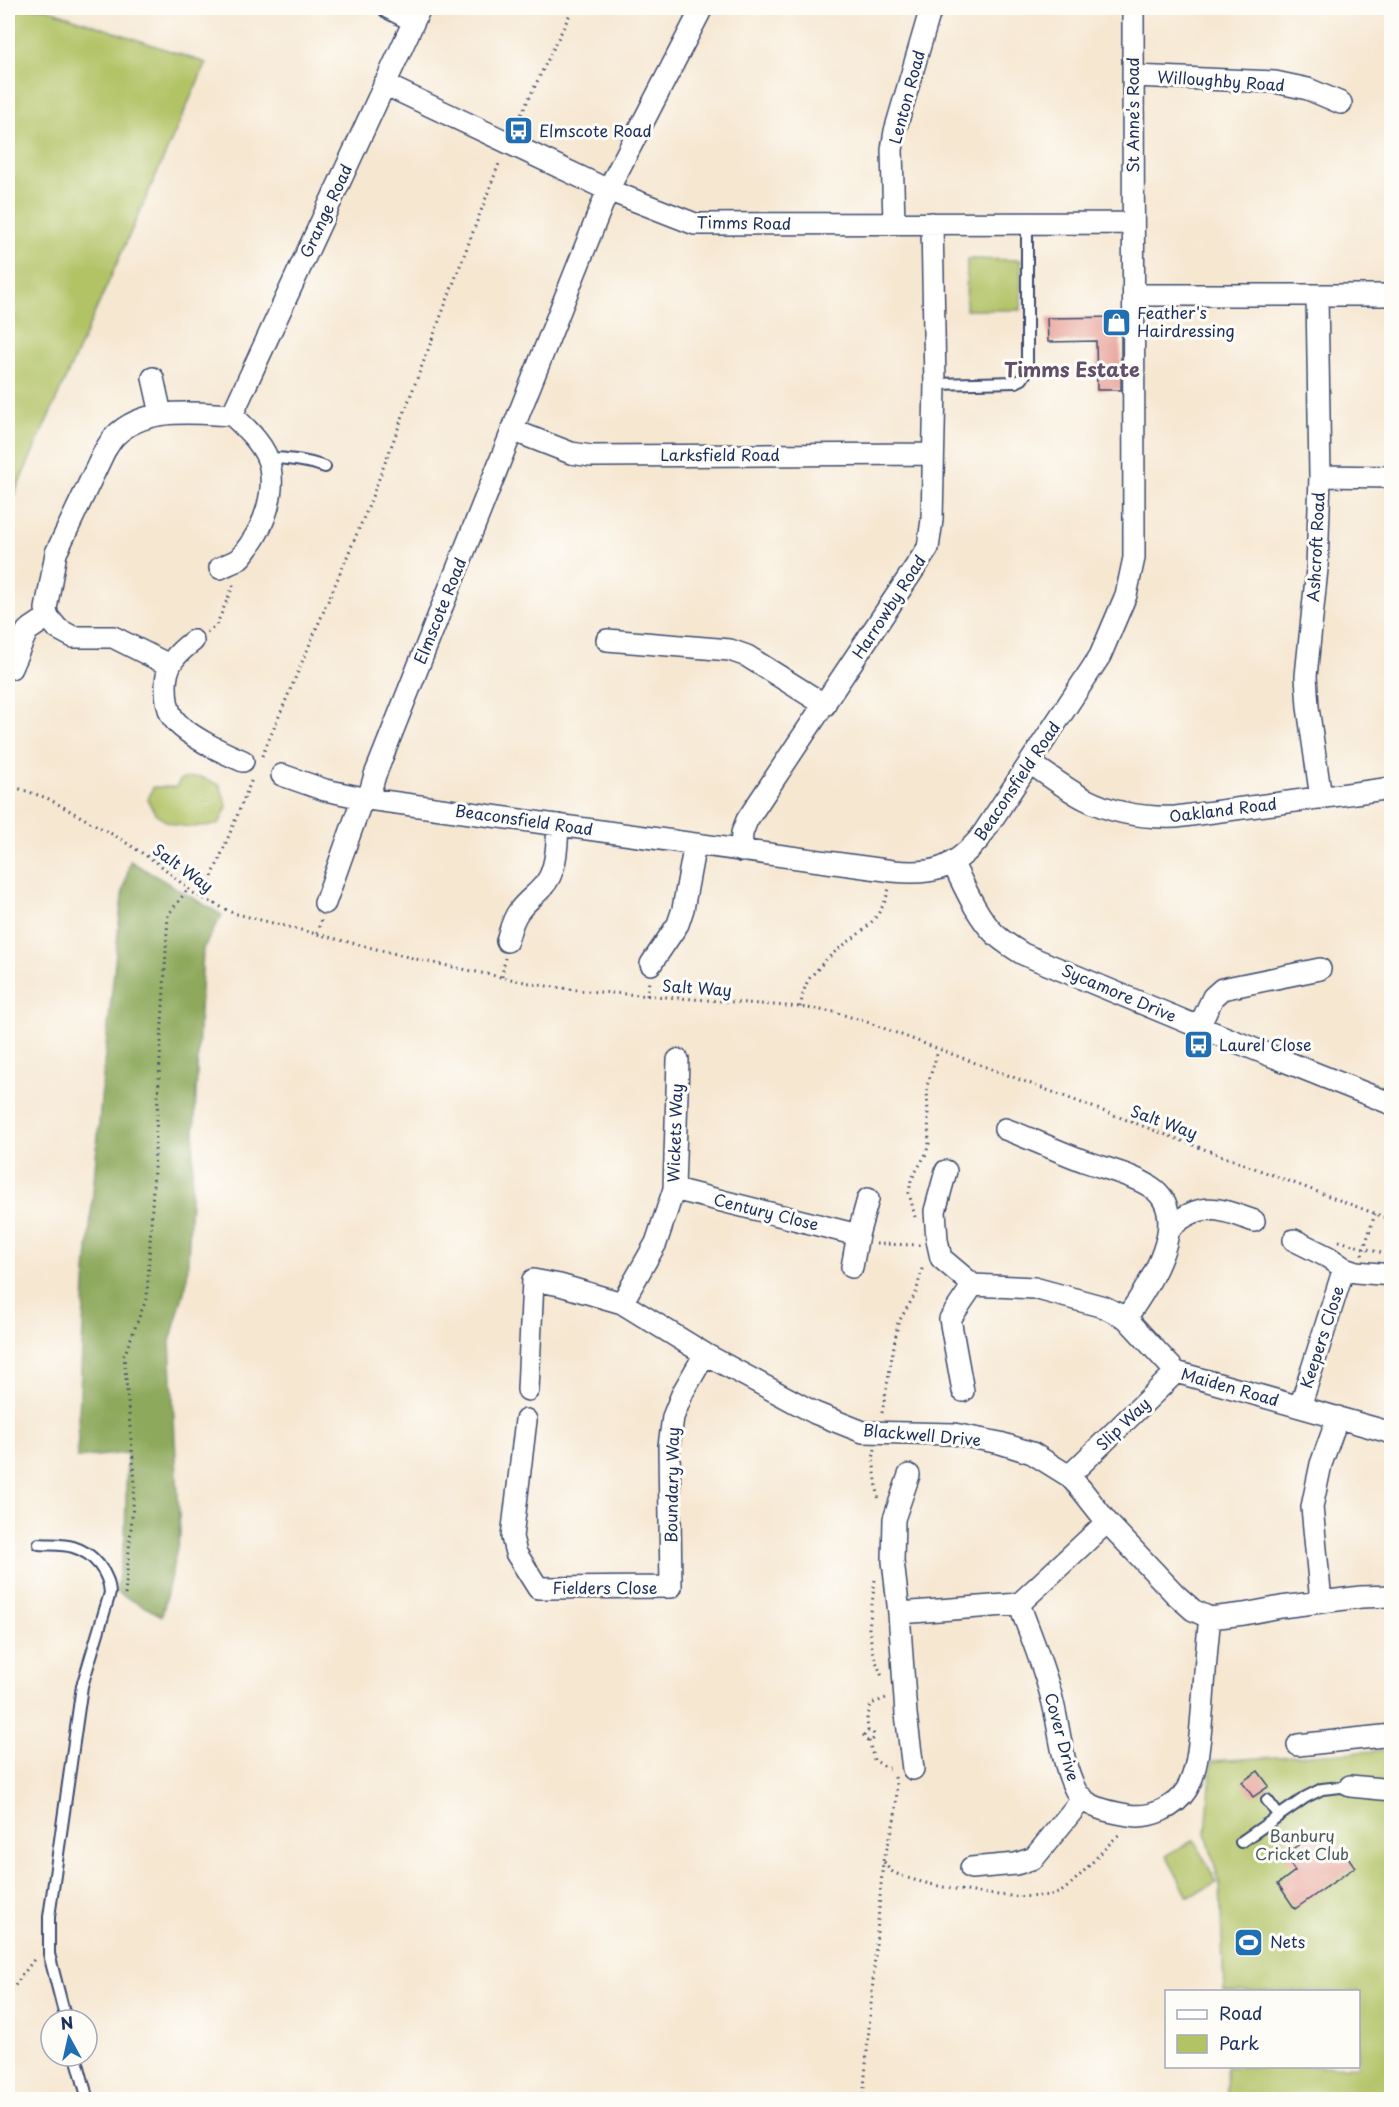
<svg xmlns="http://www.w3.org/2000/svg" width="1399" height="2107" viewBox="0 0 1399 2107" font-family="'Playpen Sans',sans-serif">
<style>
.green{fill:#b2c366;stroke:#667962;stroke-width:1.5}
.forest{fill:#8da95b;stroke:#546c5c;stroke-width:1.5}
.building{fill:#e38e83}
.lines{fill:none;stroke-linecap:round;stroke-linejoin:round}
.service-casing{stroke:#3c4b6f;stroke-width:14}
.minor-casing{stroke:#3c4b6f;stroke-width:24}
.path{stroke:#3c4b6f;stroke-width:3;stroke-dasharray:1.5 4.5;stroke-linecap:butt}
.service{stroke:#fff;stroke-width:10}
.minor{stroke:#fff;stroke-width:21}
.labels{text-anchor:middle;stroke-width:6;stroke-linejoin:round;paint-order:stroke}
.street-label{font-size:16px;fill:#1b2f5e;stroke:#fdfcf7}
.poi-label{font-size:16px;fill:#1b2f5e;stroke:#fdfcf7;text-anchor:start}
.park-label{font-size:16px;fill:#485b60;stroke:#fdfcf7}
.quarter-label{font-size:20px;font-weight:bold;fill:#61506b;stroke:#fdfcf7}
</style>
<rect width="100%" height="100%" fill="#fdfcf7"/>
<filter id="ink" filterUnits="userSpaceOnUse"><feTurbulence type="fractalNoise" baseFrequency=".0167" numOctaves="2"/><feDisplacementMap in="SourceGraphic" scale="12" xChannelSelector="R" yChannelSelector="G"/><feConvolveMatrix kernelMatrix="1 2 1 2 8 2 1 2 1" color-interpolation-filters="sRGB"/></filter>
<filter id="wash" filterUnits="userSpaceOnUse"><feTurbulence type="fractalNoise" baseFrequency=".008" numOctaves="4" result="noise"/><feDisplacementMap in="SourceGraphic" scale="24" xChannelSelector="R" yChannelSelector="G"/><feGaussianBlur stdDeviation="1.35" result="paint"/><feColorMatrix in="noise" values="0 0 0 0 0 0 0 0 0 0 0 0 0 0 0 0 0 1.4 0 .05"/><feComposite in="paint" operator="in"/></filter>
<g filter="url(#wash)">
<rect width="100%" height="100%" fill="#f6e7d1"/>
<path class="green" d="M8,8H44L206,63L8,508Z
M967,259L1021,260V310H966Z
M200,777L220,785L227,807L219,824C192,829 159,830 148,800L153,787H176L181,779Z
M1391,1750V2099H1227L1226,2067L1358,2066V1992L1224,1991L1220,1884L1206,1834L1212,1761Z
M1194,1840L1217,1883L1188,1897L1166,1855Z"/>
<path class="forest" d="M130,861L222,915L203,949L187,1281L170,1342L180,1534L162,1616L116,1592L125,1538L127,1453L77,1458L85,1285L104,1065L122,896Z"/>
<g id="blocks">
<path class="building" d="M1121,317V390H1097L1096,341L1048,342L1047,318Z
M1258,1771L1269,1786L1253,1797L1242,1782Z
M1314,1834L1329,1856L1341,1847L1355,1867L1295,1909L1278,1884L1295,1871L1284,1855Z"/>
</g>
</g>
<g filter="url(#ink)">
<use href="#blocks" fill-opacity="0" stroke="#3c4b6f" stroke-width="1.5"/>
<g class="lines">
<defs>
<path id="service" d="M935,384L1016,382L1022,379L1027,371V223
M266,458C287,458 306,460 325,467
M39,1544C50,1545 63,1544 73,1547C94,1553 109,1573 110,1593L82,1686L49,1917V1954L66,2020
M1267,1800L1279,1816
M1241,1842L1306,1797L1322,1789L1350,1786
M76,2056L88,2100"/>
<path id="minor" d="M389,8L414,21
M1134,76L1275,82L1308,89L1341,103
M384,84L608,190L695,224L1133,223
M894,223L892,150L895,131L931,8
M1135,295H1392
M1317,295L1320,476L1317,569L1306,676L1308,707L1321,798
M153,378L161,414
M232,415L420,8
M512,430L571,453L591,456L933,454
M1320,476L1392,477
M607,640L730,650L747,656L825,705
M193,641C176,654 166,664 166,686C166,696 167,709 173,718C185,735 224,753 243,761
M169,665L113,637H73L58,629L48,617L46,609L56,553L104,452C107,447 111,440 115,436C145,406 193,413 232,415C246,428 266,446 270,467C275,494 265,524 249,546C245,551 242,557 237,560C232,563 226,565 220,568
M11,668L27,631L48,617
M1030,763C1048,775 1066,789 1085,799C1112,813 1145,818 1176,817L1392,788
M282,775L325,790L368,799L893,871C934,875 953,869 980,838L1100,656L1126,595L1134,558L1133,8
M368,799L375,775L608,190L702,8
M741,851L742,833L747,820L928,548L932,520L935,384L932,223
M952,862C964,885 975,913 993,932C1001,941 1012,947 1023,954L1199,1027L1392,1104
M325,903L363,797
M507,941C510,931 512,920 519,911C528,898 543,891 550,876C557,860 557,842 558,825
M651,964L678,924L683,909L695,844
M1199,1027L1213,997L1222,989L1320,969
M1005,1129C1032,1139 1059,1152 1087,1162C1107,1169 1133,1175 1151,1187C1195,1216 1147,1289 1126,1318
M946,1171L935,1211L937,1240L941,1258L973,1285L1034,1288L1104,1307L1126,1318L1176,1372L1392,1433
M674,1189L858,1235
M1169,1229C1200,1200 1218,1208 1254,1221
M1294,1240L1328,1257L1344,1268L1356,1272L1392,1275
M852,1267L858,1235L868,1199
M622,1303L656,1243L674,1189L678,1060
M528,1390L533,1280L560,1285L622,1303L705,1354L815,1413L863,1432L954,1434L1000,1443L1032,1453L1069,1476L1081,1489L1107,1522L1175,1594L1193,1610L1210,1618L1244,1614L1281,1607L1361,1597L1392,1596
M963,1391L950,1319L973,1285
M1300,1407L1344,1268
M526,1420L512,1537L516,1553L538,1588L671,1587L669,1446L673,1417L683,1392L705,1354
M909,1475L894,1519L893,1561L899,1613L1019,1604L1107,1522
M1069,1476L1176,1372
M1321,1602L1312,1507L1321,1464L1338,1417
M1019,1604C1031,1636 1045,1669 1053,1703C1060,1731 1062,1765 1076,1791C1086,1808 1111,1812 1128,1815C1150,1819 1175,1808 1187,1789C1196,1773 1198,1753 1200,1736C1204,1697 1205,1657 1210,1618
M899,1613L906,1714L913,1769
M1298,1745L1392,1735
M1350,1786L1392,1790
M971,1868L1016,1864L1034,1858L1083,1798"/>
</defs>
<use href="#service" class="service-casing"/>
<use href="#minor" class="minor-casing"/>
<path class="path" d="M516,125L573,8
M207,632L216,626L233,586L231,581
M262,756L367,510L500,161
M8,785L47,798L119,838L159,864L193,893L233,913L424,961L539,985L586,991L800,1007L834,1012L867,1022L1392,1220
M203,899L252,779
M317,933L321,920
M502,977L505,958
M647,996L649,981
M800,1007C802,1000 803,992 806,985C808,979 813,974 817,970C842,938 879,933 889,888
M915,1217L909,1193L911,1180L926,1154L929,1143L927,1086L938,1051
M1339,1241L1385,1254
M876,1244L920,1245
M1362,1255L1375,1214
M882,1413L898,1323L916,1293L923,1265
M875,1449L873,1459L879,1502
M875,1580L869,1628L873,1654L883,1679
M125,1595L135,1484L124,1356L147,1297L168,915L188,889
M864 1736a5 5 0 1 1 10 0a5 5 0 1 1-10 0Z
M868,1731L867,1719L871,1704L886,1698
M869,1741L874,1760L887,1768H894
M884,1862C887,1866 889,1870 893,1872C921,1887 1028,1904 1058,1893C1071,1889 1106,1845 1121,1833
M8,1995L35,1958
M863,2100L883,1861C892,1832 900,1807 895,1777"/>
<use href="#service" class="service"/>
<use href="#minor" class="minor"/>
</g>
</g>
<defs>
<symbol id="bus-square" viewBox="-11 -11 22 22"><rect x="-9" y="-9" width="18" height="18" rx="4" fill="#1f6fb2" stroke="#fdfcf7"/><path d="M-5-6H5V4H4V6H2V4H-2V6H-4V4H-5ZM-3.5-4V0h7V-4ZM-3.5 1.2v1.5H-2V1.2ZM2 1.2v1.5H3.5V1.2Z" fill="#fff"/></symbol>
<symbol id="shop-square" viewBox="-11 -11 22 22"><rect x="-9" y="-9" width="18" height="18" rx="4" fill="#1f6fb2" stroke="#fdfcf7"/><path d="M-5-2.5h2.3a2.7 3.5 0 0 1 5.4 0H5L5.5 6h-11ZM-1.5-2.5h3a1.5 2.3 0 0 0-3 0Z" fill="#fff"/></symbol>
<symbol id="stadium-square" viewBox="-11 -11 22 22"><rect x="-9" y="-9" width="18" height="18" rx="4" fill="#1f6fb2" stroke="#fdfcf7"/><path d="M0-5a6.5 5 0 1 0 0 10a6.5 5 0 1 0 0-10ZM-3.5-1.8h7v3.6h-7Z" fill="#fff"/></symbol>
</defs>
<g fill-rule="evenodd">
<use href="#bus-square" x="502" y="114" width="33" height="33"/>
<use href="#shop-square" x="1100" y="306" width="33" height="33"/>
<use href="#bus-square" x="1182" y="1028" width="33" height="33"/>
<use href="#stadium-square" x="1232" y="1926" width="33" height="33"/>
</g>
<g class="labels">
<g class="street-label">
<text transform="translate(1221 81) rotate(4)" y="6">Willoughby Road</text>
<text transform="translate(907 97) rotate(-75)" y="6">Lenton Road</text>
<text transform="translate(1133 115) rotate(-90)" y="6">St Anne's Road</text>
<text transform="translate(326 211) rotate(-65)" y="6">Grange Road</text>
<text transform="translate(744 223) rotate(1)" y="6">Timms Road</text>
<text x="720" y="461">Larksfield Road</text>
<text transform="translate(1316 547) rotate(-87)" y="6">Ashcroft Road</text>
<text transform="translate(889 607) rotate(-57)" y="6">Harrowby Road</text>
<text transform="translate(440 611) rotate(-68)" y="6">Elmscote Road</text>
<text transform="translate(1017 781) rotate(-56)" y="6">Beaconsfield Road</text>
<text transform="translate(1223 810) rotate(-7)" y="6">Oakland Road</text>
<text transform="translate(524 820) rotate(8)" y="6">Beaconsfield Road</text>
<text transform="translate(183 868) rotate(36)" y="6">Salt Way</text>
<text transform="translate(697 988) rotate(4)" y="6">Salt Way</text>
<text transform="translate(1119 993) rotate(23)" y="6">Sycamore Drive</text>
<text transform="translate(1164 1122) rotate(20)" y="6">Salt Way</text>
<text transform="translate(675 1133) rotate(-88)" y="6">Wickets Way</text>
<text transform="translate(766 1212) rotate(14)" y="6">Century Close</text>
<text transform="translate(1322 1337) rotate(-72)" y="6">Keepers Close</text>
<text transform="translate(1230 1387) rotate(16)" y="6">Maiden Road</text>
<text transform="translate(1123 1424) rotate(-44)" y="6">Slip Way</text>
<text transform="translate(922 1435) rotate(5)" y="6">Blackwell Drive</text>
<text transform="translate(672 1485) rotate(-89)" y="6">Boundary Way</text>
<text x="605" y="1594">Fielders Close</text>
<text transform="translate(1062 1737) rotate(75)" y="6">Cover Drive</text>
</g>
<g class="poi-label">
<text x="539" y="137">Elmscote Road</text>
<text x="1137" y="319">Feather's<tspan x="1137" dy="18">Hairdressing</tspan></text>
<text x="1219" y="1051">Laurel Close</text>
<text x="1270" y="1948">Nets</text>
</g>
<g class="park-label">
<text x="1302" y="1842">Banbury<tspan x="1302" dy="18">Cricket Club</tspan></text>
</g>
<g class="quarter-label">
<text x="1072" y="377">Timms Estate</text>
</g>
</g>
<rect width="1399" height="2107" fill="none" stroke="#fdfcf7" stroke-width="30"/>
<rect x="1165" y="1990" width="195" height="78" fill="#fdfcf7" stroke="#a3aaba" stroke-width="1.5"/>
<rect x="1177" y="2010" width="30" height="9" fill="#ffffff" stroke="#a3aaba" stroke-width="1.5"/>
<text x="1219" y="2020" font-size="18" fill="#1b2f5e">Road</text>
<rect x="1177" y="2035" width="30" height="18" fill="#b2c366" stroke="#a3aaba" stroke-width="1.5"/>
<text x="1219" y="2050" font-size="18" fill="#1b2f5e">Park</text>
<g transform="translate(69 2038) rotate(352)"><circle r="28" fill="#fdfcf7" stroke="#a3aaba" stroke-width="1.5"/>
<path d="M0-4.5L10 22L0 15L-10 22Z" fill="#1f6fb2"/>
<text y="-9" font-size="16" font-weight="bold" text-anchor="middle" fill="#1b2f5e">N</text>
</g>
</svg>
